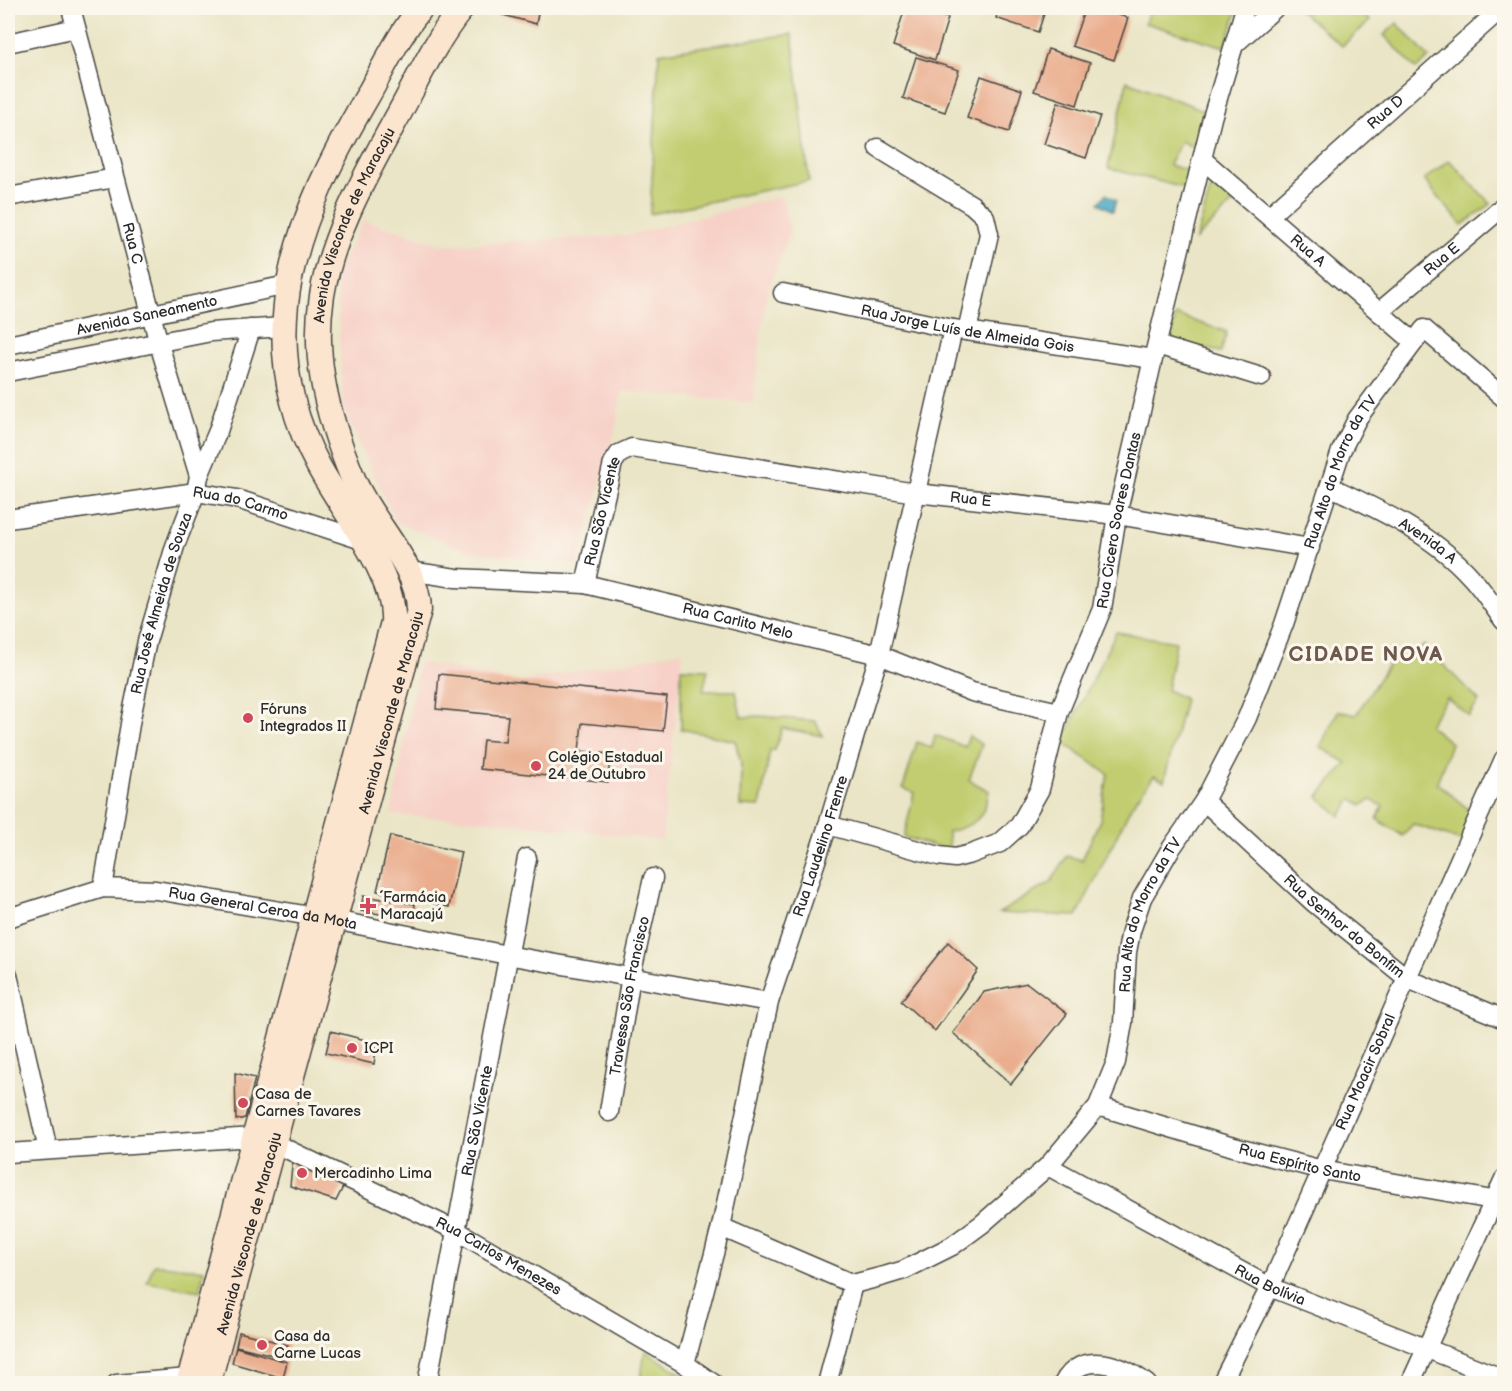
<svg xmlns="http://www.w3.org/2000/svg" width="1512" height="1391" viewBox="0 0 1512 1391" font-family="'Balsamiq Sans',sans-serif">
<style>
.built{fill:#f7d1c7}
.green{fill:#c1cd6f;stroke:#767c4d;stroke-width:1.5}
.water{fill:#45a8c5;stroke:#386a78;stroke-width:1.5}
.building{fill:#eaae8f}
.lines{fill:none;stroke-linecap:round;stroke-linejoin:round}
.minor-casing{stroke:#484742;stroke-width:21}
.secondary-casing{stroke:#484742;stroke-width:27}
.minor{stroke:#fff;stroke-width:18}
.secondary{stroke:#fbe5cf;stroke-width:24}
.poi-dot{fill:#d1495b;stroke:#fbf7ec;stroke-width:2}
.labels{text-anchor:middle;stroke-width:6;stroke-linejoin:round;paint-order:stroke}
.street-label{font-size:15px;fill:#2b2b2b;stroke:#fbf7ec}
.poi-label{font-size:15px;fill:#2b2b2b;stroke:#fbf7ec;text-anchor:start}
.district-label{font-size:21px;font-weight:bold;letter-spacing:1.5px;fill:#6e594e;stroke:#fbf7ec}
</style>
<rect width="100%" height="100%" fill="#fbf7ec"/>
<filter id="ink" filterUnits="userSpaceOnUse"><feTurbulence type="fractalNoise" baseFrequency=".0167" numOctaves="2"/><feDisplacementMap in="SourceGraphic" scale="12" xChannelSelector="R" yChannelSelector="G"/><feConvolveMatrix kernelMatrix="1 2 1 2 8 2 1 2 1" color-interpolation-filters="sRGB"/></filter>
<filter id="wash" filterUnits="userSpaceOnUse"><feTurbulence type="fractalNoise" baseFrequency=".008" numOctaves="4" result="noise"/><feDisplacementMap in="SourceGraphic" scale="24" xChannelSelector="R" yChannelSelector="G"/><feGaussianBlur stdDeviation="1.35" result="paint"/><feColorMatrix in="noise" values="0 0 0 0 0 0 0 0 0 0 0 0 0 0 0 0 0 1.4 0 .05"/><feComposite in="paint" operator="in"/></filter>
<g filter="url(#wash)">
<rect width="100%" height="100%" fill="#eae5c6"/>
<path class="built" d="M782,196L790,231L766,296L753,403L622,391L616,427L578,565L472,552L396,522L343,409L336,272L364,220L444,245L624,236Z
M683,651L662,840L493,821L391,815L419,662L519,682Z"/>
<path class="green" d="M1150,8H1238L1225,47L1145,23Z
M1297,8H1357L1370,21L1342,46Z
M1397,23L1429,58L1416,69L1384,35Z
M792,34L809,181L650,214L659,53Z
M1127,81L1206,111L1201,152L1181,141L1169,165L1192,172L1188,189L1108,168Z
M1449,160L1491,204L1462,225L1424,180Z
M1214,177L1238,198L1196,239Z
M1176,315L1227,332L1221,352L1170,341Z
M1116,632L1176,642L1167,690L1185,699L1164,781L1154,776L1132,805L1077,916L999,913L1051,882L1067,856L1082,860L1100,820L1108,774L1062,742Z
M1424,645L1479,701L1469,716L1447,698L1429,725L1451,743L1437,783L1473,813L1461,841L1413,824L1403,836L1377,819L1383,806L1371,800L1362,805L1352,799L1340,816L1318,797L1347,763L1320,747L1338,711L1356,715L1394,655L1406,663Z
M681,668L708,669L703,691H736L741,717L759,716L815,721L823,736L782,728L775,750L770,751L760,807L740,806L741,763L735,741L681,729Z
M935,735L965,747L969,736L982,745L969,780L989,791C984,820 975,825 948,832L949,851L904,837L914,793L903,788L917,742L932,748Z
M154,1264L204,1270L200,1291L147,1282Z
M645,1351L697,1383L640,1384Z"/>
<path class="water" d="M1106,194L1116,200L1113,211L1099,203Z"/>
<g id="blocks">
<path class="building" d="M499,8H539L536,24L496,13Z
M905,8H915L948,18L935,60L893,46Z
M999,8H1046L1038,32L996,18Z
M1085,8H1096L1128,18L1114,60L1072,46Z
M1048,49L1090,63L1077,105L1034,91Z
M916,57L959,70L945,112L903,98Z
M981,76L1022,90L1009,132L967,118Z
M1058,102L1100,116L1086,158L1044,144Z
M439,674L667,697L663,731L582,723L579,751L610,754L608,782L480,769L483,740L505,742L508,716L436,709Z
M390,836L461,852L449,907L377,891Z
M363,896L415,904L413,919L361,911Z
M948,942L978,970L935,1031L901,1001Z
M1027,983L1067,1014L1011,1084L953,1033L984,992Z
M331,1031L377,1043L374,1064L326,1053Z
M235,1073L255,1078L245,1118L236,1120Z
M293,1157L343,1187L336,1201L290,1186Z
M239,1332L288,1345L285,1358L236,1346Z
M236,1347L287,1362L283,1378L232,1363Z"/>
</g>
</g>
<g filter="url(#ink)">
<use href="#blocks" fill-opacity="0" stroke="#484742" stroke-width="1.5"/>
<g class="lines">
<defs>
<g id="minor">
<path id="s1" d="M71,8L159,344L199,476"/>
<path d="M8,43L76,28"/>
<path d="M1236,43L1275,8"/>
<path d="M878,148L972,205L985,217L989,234L967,331"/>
<path id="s2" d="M1202,159L1414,342"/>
<path d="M8,197L115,178"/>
<path id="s3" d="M1269,216L1502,8"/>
<path id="s4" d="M783,293L953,329L1153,359"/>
<path id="s5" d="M1379,312L1504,206"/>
<path id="s6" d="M8,345L287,285"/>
<path d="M1157,345L1261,377"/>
<path d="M8,372L211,332L283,327"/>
<path id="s7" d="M1331,487C1380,510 1434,535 1471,577C1483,590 1493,606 1504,621"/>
<path id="s8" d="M8,519L196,492L237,499L362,540"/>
<path id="s9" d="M409,571L456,578L585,584L879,655L972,692L1059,712"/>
<path id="s10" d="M585,584L613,463L619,454L632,448L916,493L1117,515L1310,548"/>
<path id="s11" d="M1204,801L1313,902L1408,979L1504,1019"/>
<path id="s12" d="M828,825L939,856L955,858L971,854L1000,843L1019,826L1040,789L1059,712L1102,609L1117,515L1153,359L1212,118L1245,8"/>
<path id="s13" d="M103,888L131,718L147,641L175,546L196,492L199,476L218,431L251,329"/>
<path id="s14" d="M8,918L103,888L156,890L334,920L507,955L769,1002"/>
<path d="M8,975L48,1150"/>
<path id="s15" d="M1098,1106L1230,1146L1322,1170L1504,1202"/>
<path id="s16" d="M609,1112L631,976L653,878"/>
<path id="s17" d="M8,1153L254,1137L274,1143L457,1231L685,1364L714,1384"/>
<path id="s18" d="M1048,1166L1270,1287L1504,1379"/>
<path id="s19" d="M721,1227L853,1284L884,1276L904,1270L952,1246L982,1224L1048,1166L1098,1106L1116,1062L1123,1023L1127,952L1131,931L1142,898L1170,850L1204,801L1247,718L1284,624L1341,451L1357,419L1424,329L1504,398"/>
<path id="s20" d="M685,1364L721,1227L769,1002L828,825L879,655L953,329"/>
<path d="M116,1384L189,1378"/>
<path id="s21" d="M427,1384L527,858"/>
<path d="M827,1384L853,1284"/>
<path d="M1063,1384C1081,1348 1123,1365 1147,1384"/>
<path id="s22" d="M1221,1384L1270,1287L1504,759"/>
<path d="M1410,1384L1504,1179"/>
</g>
<g id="secondary">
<path d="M188,1384L393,622C396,574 341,509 318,465C248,334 298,215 367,97C384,67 399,34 421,8"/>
<path id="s23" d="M208,1384L419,610C419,566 371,522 354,481C290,328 319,259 395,121C417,82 434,42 462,8"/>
</g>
</defs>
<use href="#minor" class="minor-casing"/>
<use href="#secondary" class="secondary-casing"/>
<use href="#minor" class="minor"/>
<use href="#secondary" class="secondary"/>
</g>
</g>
<g class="poi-dot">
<circle cx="248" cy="718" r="6"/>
<circle cx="536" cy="766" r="6"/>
<path d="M365 897h6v6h6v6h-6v6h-6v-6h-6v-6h6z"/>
<circle cx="352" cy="1048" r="6"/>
<circle cx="243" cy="1103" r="6"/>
<circle cx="302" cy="1173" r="6"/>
<circle cx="262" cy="1345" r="6"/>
</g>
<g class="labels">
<g class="street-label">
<text dy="5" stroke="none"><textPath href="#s3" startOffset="156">Rua D</textPath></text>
<text dy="5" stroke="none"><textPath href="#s23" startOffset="1216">Avenida Visconde de Maracaju</textPath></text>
<text dy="5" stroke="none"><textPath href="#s1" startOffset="243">Rua C</textPath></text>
<text dy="5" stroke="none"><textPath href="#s2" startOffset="140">Rua A</textPath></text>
<text dy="5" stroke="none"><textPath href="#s5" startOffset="82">Rua E</textPath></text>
<text dy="5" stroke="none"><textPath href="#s6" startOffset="142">Avenida Saneamento</textPath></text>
<text dy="5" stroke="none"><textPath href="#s4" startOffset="188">Rua Jorge Luís de Almeida Gois</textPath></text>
<text dy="5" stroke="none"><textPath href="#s19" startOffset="1140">Rua Alto do Morro da TV</textPath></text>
<text dy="5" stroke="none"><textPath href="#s10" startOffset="492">Rua E</textPath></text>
<text dy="5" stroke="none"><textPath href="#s8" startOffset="236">Rua do Carmo</textPath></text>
<text dy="5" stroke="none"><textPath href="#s10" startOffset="75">Rua São Vicente</textPath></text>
<text dy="5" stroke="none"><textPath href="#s12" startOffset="528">Rua Cicero Soares Dantas</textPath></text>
<text dy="5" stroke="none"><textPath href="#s7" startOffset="111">Avenida A</textPath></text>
<text dy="5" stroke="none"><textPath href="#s13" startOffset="291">Rua José Almeida de Souza</textPath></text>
<text dy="5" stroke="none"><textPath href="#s9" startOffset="334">Rua Carlito Melo</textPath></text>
<text dy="5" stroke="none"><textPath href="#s23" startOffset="696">Avenida Visconde de Maracaju</textPath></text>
<text dy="5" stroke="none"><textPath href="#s20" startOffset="536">Rua Laudelino Frenre</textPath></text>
<text dy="5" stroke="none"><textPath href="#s14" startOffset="261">Rua General Ceroa da Mota</textPath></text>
<text dy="5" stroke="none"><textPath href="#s19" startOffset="654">Rua Alto do Morro da TV</textPath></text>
<text dy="5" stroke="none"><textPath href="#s11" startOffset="188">Rua Senhor do Bonfim</textPath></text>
<text dy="5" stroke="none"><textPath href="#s16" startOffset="118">Travessa São Francisco</textPath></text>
<text dy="5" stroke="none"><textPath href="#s22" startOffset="344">Rua Moacir Sobral</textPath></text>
<text dy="5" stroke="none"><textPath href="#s21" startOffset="268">Rua São Vicente</textPath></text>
<text dy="5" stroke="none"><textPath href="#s15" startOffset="210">Rua Espírito Santo</textPath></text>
<text dy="5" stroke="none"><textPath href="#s23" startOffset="156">Avenida Visconde de Maracaju</textPath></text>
<text dy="5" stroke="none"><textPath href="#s17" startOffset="519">Rua Carlos Menezes</textPath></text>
<text dy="5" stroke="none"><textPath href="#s18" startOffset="252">Rua Bolívia</textPath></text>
</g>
<g class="poi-label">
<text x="260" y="714">Fóruns<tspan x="260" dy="17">Integrados II</tspan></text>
<text x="548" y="762">Colégio Estadual<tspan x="548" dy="17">24 de Outubro</tspan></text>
<text x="380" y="902">´Farmácia<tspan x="380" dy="17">Maracajú</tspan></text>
<text x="364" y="1053">ICPI</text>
<text x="255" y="1099">Casa de<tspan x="255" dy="17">Carnes Tavares</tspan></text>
<text x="314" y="1178">Mercadinho Lima</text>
<text x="274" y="1341">Casa da<tspan x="274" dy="17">Carne Lucas</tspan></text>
</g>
<g class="district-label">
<text x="1366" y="661">CIDADE NOVA</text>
</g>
</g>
<rect width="1512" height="1391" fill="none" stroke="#fbf7ec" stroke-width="30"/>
</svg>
